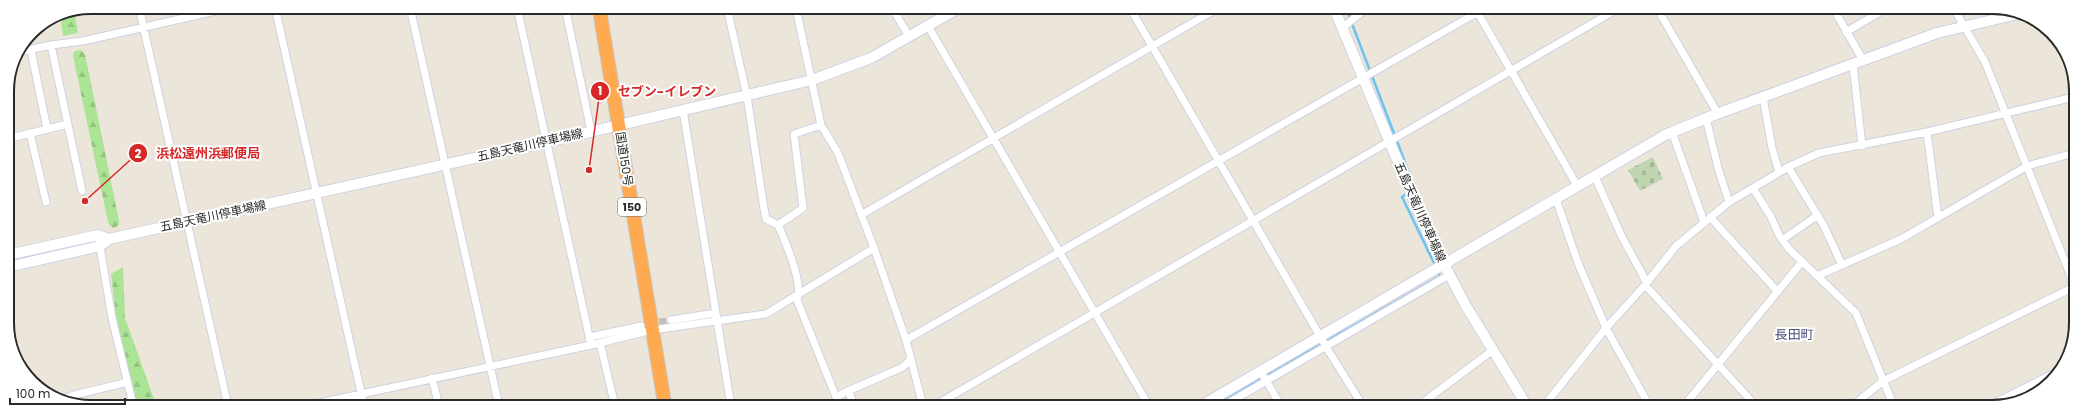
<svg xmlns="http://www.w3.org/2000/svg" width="2083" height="414" viewBox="0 0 2083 414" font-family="Poppins,'Noto Sans JP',sans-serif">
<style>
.forest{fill:url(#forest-firs)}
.cemetery{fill:url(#cemetery-stones)}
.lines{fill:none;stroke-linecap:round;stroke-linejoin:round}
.stream{stroke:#69c3f1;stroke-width:2.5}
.street-tunnel{stroke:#c5bfb7;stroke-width:7;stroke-dasharray:7 3.5;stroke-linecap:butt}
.street-casing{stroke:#cfd1e2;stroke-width:9}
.secondary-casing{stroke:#cfd1e2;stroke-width:12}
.highway-casing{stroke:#c7c7c7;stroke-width:15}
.street{stroke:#fff;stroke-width:7}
.secondary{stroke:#fff;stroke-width:10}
.highway{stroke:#ffa951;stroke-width:13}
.labels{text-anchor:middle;stroke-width:4;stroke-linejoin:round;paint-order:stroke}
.shield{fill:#fff;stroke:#696969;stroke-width:1}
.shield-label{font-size:11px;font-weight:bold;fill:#292929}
.street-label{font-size:12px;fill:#292929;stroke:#fff}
.neighbourhood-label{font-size:13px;fill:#484d7a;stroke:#fff}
.rim{fill:none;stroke:#292929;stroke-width:2}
.leader{fill:none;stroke:#d62828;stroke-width:1.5}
.callout-dot{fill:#d62828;stroke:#fff;stroke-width:1.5}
.mark-label{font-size:12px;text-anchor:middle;font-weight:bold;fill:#fff}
.callout-label{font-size:13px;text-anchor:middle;font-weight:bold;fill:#d62828;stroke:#fff;stroke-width:4;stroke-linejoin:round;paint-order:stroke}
</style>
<defs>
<pattern id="forest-firs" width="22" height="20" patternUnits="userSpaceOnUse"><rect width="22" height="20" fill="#aae494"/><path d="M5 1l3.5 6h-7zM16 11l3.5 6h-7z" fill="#92c480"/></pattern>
<pattern id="cemetery-stones" width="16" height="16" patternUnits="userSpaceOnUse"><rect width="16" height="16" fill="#c0d6b0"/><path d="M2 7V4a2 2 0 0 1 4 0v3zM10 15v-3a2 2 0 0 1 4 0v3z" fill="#a5b897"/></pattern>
</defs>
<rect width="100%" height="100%" fill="#ece5da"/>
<path class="forest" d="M74,10L78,33L63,36L60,13Z
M78,50L82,51L85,54L119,221V225L114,228L110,226L108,222L73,56L74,52Z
M123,267L125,318L156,405H137L116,316L111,274Z"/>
<path class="cemetery" d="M1653,157L1663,179L1640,191L1628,170Z"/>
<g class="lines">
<path class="stream" d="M1346,8L1416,191
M1405,195L1402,197L1435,265
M1214,406L1440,276L1437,270"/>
<path class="street-tunnel" d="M649,324L671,320"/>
<defs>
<path id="street" d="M139,7L228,406
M275,7L364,406
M410,7L499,406
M517,7L591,345
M565,7L591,131
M727,8L747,96L764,209L766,219L778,225
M796,8L821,125L838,153L874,248L906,340L923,406
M892,8L909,36
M1130,8L1328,350L1363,406
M1475,8L1578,187
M1657,8L1718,114
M1833,8L1863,60
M1954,9L1985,62L2074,284
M928,26L1149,406
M1342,28L1367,8
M1846,32L1887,8
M51,45L82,191
M31,50L47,129
M18,52L51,45L83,41L233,7
M1853,64L1862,146
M1763,97L1772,148L1779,172
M683,110L731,406
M1706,118L1718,168L1729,202
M821,125L794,134L803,208L778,225C785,240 804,285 797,300L836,397L848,391L855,406
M1672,132L1704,222
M1927,132L1938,218
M30,133L46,202
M7,139L68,124
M1788,167L1824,226L1842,265
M1595,177L1622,237L1647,283
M1753,188L1771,217L1779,235L1789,249L1856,313L1894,407
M1556,199L1578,263L1606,328L1650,407
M861,215L1218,8
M1710,217L1778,292
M1782,240L1818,215
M99,241L112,318L133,405
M1817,276L1901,239L2027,166L2074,153
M1645,285L1757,407
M671,320L716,313
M590,337L641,326
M906,340L1485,8
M600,343L615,406
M1264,377L1281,406
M432,378L439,406
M848,391L903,367L911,359
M63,399L74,395L128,382
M305,406L591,345L652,330L766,314L874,248
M934,406L1619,8
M1223,406L1449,275
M1418,406L1493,350
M1544,406L1606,328L1645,285L1676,246L1729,202L1753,188L1788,167L1819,153L1927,132L2074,97
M1683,407L1801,263
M1851,407L1883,381L2074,287
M1987,407L2055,373"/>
<path id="secondary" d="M1334,8L1428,234L1466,306L1527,406
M8,255L98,235L109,239
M8,267L100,246L109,239L547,142L812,80L871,58L959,8
M1201,406L1665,135L1714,115L1937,33L2018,14"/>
<path id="highway" d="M599,7L665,406"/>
</defs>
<use href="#street" class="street-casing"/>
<use href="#secondary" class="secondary-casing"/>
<use href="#highway" class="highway-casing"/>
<use href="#street" class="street"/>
<use href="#secondary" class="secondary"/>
<use href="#highway" class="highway"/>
</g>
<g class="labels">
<rect class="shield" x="618" y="198" width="28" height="18" rx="3"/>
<g class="shield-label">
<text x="632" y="211">150</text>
</g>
<g class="street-label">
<text transform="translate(530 145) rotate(-13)" y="4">五島天竜川停車場線</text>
<text transform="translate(624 159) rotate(81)" y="4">国道150号</text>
<text transform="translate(1420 212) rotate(66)" y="4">五島天竜川停車場線</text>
<text transform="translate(213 216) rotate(-12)" y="4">五島天竜川停車場線</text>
</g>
<g class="neighbourhood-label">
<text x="1794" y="339">長田町</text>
</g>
</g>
<path d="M0 0H2083V414H0ZM91 14H1992A77 77 0 0 1 2069 91V323A77 77 0 0 1 1992 400H91A77 77 0 0 1 14 323V91A77 77 0 0 1 91 14Z" fill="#fff" fill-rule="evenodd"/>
<path class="rim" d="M91 14H1992A77 77 0 0 1 2069 91V323A77 77 0 0 1 1992 400H91A77 77 0 0 1 14 323V91A77 77 0 0 1 91 14Z"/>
<path class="leader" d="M589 170L600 91M85 201L138 153"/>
<g class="callout-dot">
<circle cx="589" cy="170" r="4"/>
<circle cx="85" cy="201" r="4"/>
<circle cx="600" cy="91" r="10"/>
<circle cx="138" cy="153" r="10"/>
</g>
<g class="mark-label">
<text x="600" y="95">1</text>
<text x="138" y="158">2</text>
</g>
<g class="callout-label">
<text x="667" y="96">セブン-イレブン</text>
<text x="208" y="158">浜松遠州浜郵便局</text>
</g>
<path d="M10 398v6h115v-6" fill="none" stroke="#292929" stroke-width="2"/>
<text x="16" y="398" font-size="12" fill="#292929" stroke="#ffffff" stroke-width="3" paint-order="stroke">100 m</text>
</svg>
